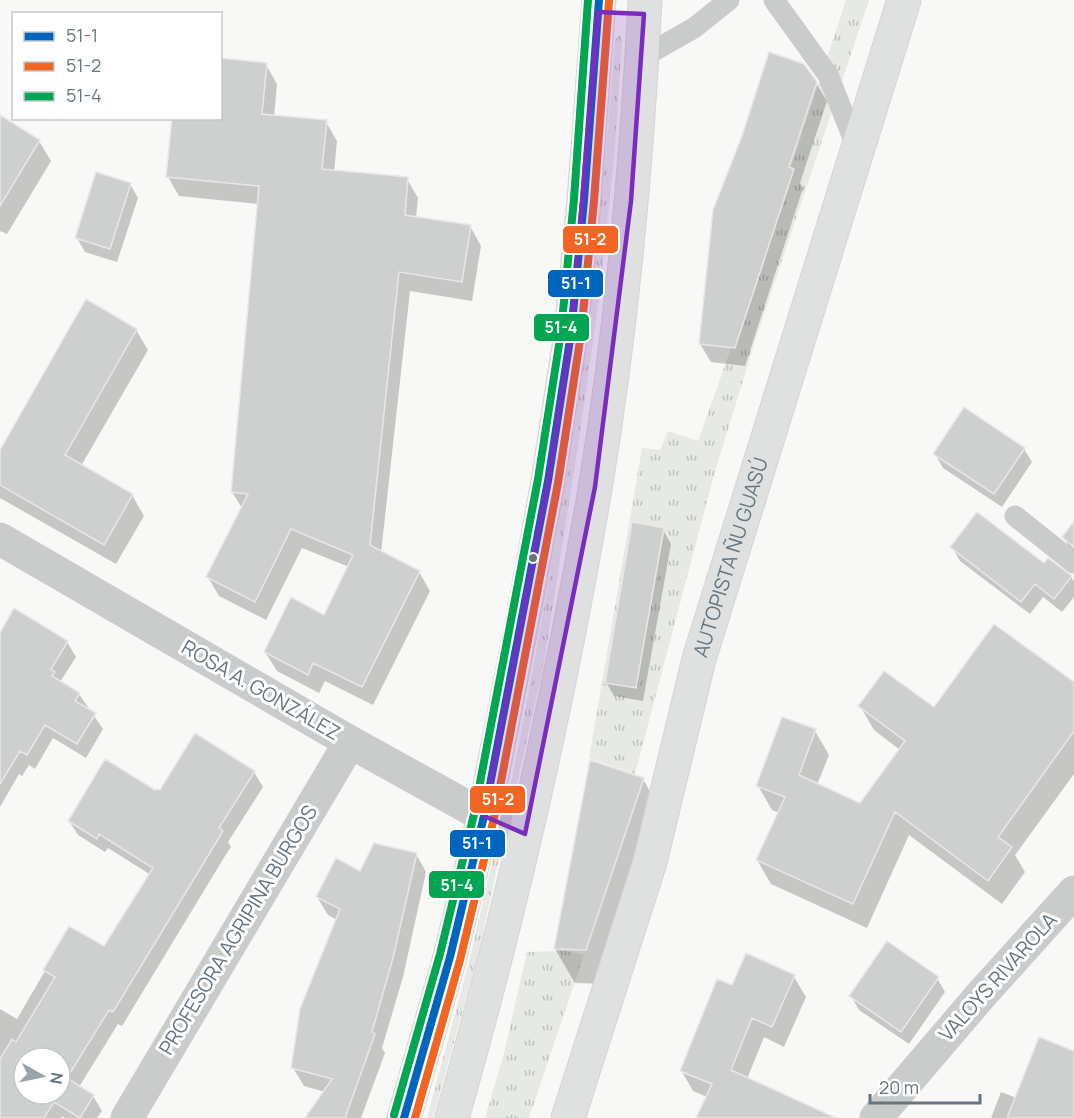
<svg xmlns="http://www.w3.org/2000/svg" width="1074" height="1118" viewBox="0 0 1074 1118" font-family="Manrope,sans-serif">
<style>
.grass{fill:url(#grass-tufts)}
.shadow{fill:#0003;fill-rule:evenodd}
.building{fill:#ced0d0;stroke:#e7e7e6;stroke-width:1.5;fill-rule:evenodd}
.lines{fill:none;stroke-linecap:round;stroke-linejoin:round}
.primary-casing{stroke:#d4d5d5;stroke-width:35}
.motorway-casing{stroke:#d4d4d4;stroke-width:35}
.service{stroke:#cacccc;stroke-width:21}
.minor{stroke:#cacccc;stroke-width:33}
.tertiary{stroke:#cacccc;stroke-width:33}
.primary{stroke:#dfe0e0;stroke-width:33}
.motorway{stroke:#dfe0e0;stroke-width:33}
.bus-1-casing{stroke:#fff;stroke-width:12}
.bus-2-casing{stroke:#fff;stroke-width:12}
.bus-3-casing{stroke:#fff;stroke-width:12}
.bus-1{stroke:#0065bd;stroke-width:8}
.bus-2{stroke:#f26522;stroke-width:8}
.bus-3{stroke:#00a651;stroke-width:8}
.marked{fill:#7b2cbf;fill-opacity:0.2;stroke:#7b2cbf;stroke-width:4.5;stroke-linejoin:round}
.bus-dot{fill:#657680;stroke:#fff;stroke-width:2}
.labels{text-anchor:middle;stroke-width:6;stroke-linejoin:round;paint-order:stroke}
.street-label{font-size:20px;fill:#657680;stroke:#fff}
.line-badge{stroke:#fff;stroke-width:2}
.badge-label{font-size:16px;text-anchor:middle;font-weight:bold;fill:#fff}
</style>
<defs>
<pattern id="grass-tufts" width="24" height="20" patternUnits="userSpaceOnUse" patternTransform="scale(1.5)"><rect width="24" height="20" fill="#e7e9e4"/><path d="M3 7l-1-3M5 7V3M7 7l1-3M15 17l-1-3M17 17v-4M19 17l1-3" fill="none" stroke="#bfc1be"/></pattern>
</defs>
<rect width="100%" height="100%" fill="#f8f8f7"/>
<path class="grass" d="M846,0H869L757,335L715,471L635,774L589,758L642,448L660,450L668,431L698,441L735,337Z
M618,36H621L622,41L614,160L599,299L578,446L543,668L514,797L511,800L508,798C559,547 596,295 615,40Z
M497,851L500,855L477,959L433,1118H427L470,958L494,854Z
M566,951L584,955L529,1118H485L503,1057L527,952Z"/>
<path class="shadow" d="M266,65L277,84L274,117L326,122L337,141L334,172L407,179L418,198L416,218L470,226L481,246L472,301L410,291L381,553L419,572L430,591L373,705L325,681L319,693L277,671L265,652L324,617L349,567L302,548L266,620L219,596L208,577L242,508L232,492L259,204L179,196L168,177Z
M816,83L827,101L800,183L803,188L745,366L711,362L700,344Z
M0,117L39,141L51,161L7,234L0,231Z
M130,184L138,198L117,262L85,252L77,238Z
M136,330L148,350L81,466L132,495L144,516L116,564L0,498V453Z
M1024,449L1032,462L1002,507L943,468L935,454Z
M1074,524V555L1064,538Z
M663,530L671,544L643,701L614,696L606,682Z
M952,547L1045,565L1071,577L1074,581V597L1062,612L1043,597L1030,614L960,561Z
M15,610L67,642L76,657L60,682L79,694L103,729L86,758L53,738L35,769L29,765L22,776L19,774L0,807V636Z
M1074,684V774L1015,855L1025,872L1002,904L909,835L867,928L771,884L757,860L779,813L772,810L758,786L815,731L829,755L817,785L860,805L900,750L874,730L860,706L935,709Z
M195,735L254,772L263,787L228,842L231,847L225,856L122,1026L118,1024L79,1087L93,1096L102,1111L97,1118H65L62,1116L61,1118H0V1009L17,1019L70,928L105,948L151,875L108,848L105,852L78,835L69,821L160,793ZM24,1058H60V1094H24Z
M643,779L663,814L605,984L575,983L555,949Z
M416,854L426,872L403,977L382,1048L385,1053L361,1118H307L325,1092L304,1086L293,1068L337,920L328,915L317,897Z
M794,977L806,997L784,1047L764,1037L747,1079L803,1118H698L707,1097L693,1091L681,1070L733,987Z
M937,978L945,992L909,1044L859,1010L851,996Z
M1074,1053V1118H991L1001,1092L1017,1098Z"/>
<path class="building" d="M769,52L804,64L817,82L789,167L794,169L735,348L699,344L713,210L742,136Z
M220,58L267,63L262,114L327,120L322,169L408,177L405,215L471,225L462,282L399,272L370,545L420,571L362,687L313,663L308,675L264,652L291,597L324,615L353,555L291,529L255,602L206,577L248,494L231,492L259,186L166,177L172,118H220Z
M0,115L40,140L0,206Z
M96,172L131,183L110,249L75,238Z
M86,299L137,329L65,455L133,494L104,545L0,485V450Z
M964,407L1025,448L994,494L933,454Z
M977,512L1044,563L1048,558L1072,576L1054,599L1035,584L1021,602L950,547Z
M1074,521V547L1062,537Z
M632,522L664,528L636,688L605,683Z
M14,608L68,641L51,669L55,672L52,676L80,693L75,701L96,713L77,744L45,725L27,755L20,751L0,784V633Z
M994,624L1074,682V731L998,837L1012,847L988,881L895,812L853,904L756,860L785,797L756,786L782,717L816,729L799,775L860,803L905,741L858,706L884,671L934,707Z
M195,733L255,771L219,828L223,831L217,841L113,1012L109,1010L67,1078L94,1095L80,1118L54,1102L44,1118H0V1059L12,1039L16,1042L55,977L43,970L69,926L104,946L153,868L99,834L97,839L68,821L105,759L155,790L156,789L160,790ZM24,1058H60V1094H24Z
M590,760L644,778L586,950L554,949Z
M374,843L417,853L393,958L372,1032L375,1034L345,1118H305L332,1079L291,1068L300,1009L340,909L316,897L336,858L360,871Z
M887,941L939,977L901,1032L849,996Z
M746,953L795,975L772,1027L752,1018L731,1070L836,1118H696L712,1084L680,1071L717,979L732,985Z
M1039,1037L1074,1051V1118H1007Z"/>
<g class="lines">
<defs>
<path id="primary" d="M404,1118L450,957L484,816L524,613L548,481L571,333L584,200L599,0
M452,1118C511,911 559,701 595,489C622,327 637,163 645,0"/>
<g id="motorway">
<path id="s1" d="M568,1118L650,862L699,659L904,0"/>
</g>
</defs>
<use href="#primary" class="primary-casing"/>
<use href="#motorway" class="motorway-casing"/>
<path class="service" d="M774,0L828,75L857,148
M641,58L694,28L729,0
M1015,516L1074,563"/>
<path class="minor" d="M0,539L350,742L484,816L525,834
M127,1118L350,742"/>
<path class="tertiary" d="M876,1118L981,995L1074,892"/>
<use href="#primary" class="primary"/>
<use href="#motorway" class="motorway"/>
<defs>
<path id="bus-1" d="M404,1118L450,957L484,816L548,481L571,333L584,200L599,0"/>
<path id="bus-2" d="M415,1118L460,960L494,818L558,483L581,334L594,201L609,1"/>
<path id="bus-3" d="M394,1115L440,954L474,814L538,479L561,332L574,199L588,0"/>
</defs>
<use href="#bus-1" class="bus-1-casing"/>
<use href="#bus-2" class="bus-2-casing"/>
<use href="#bus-3" class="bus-3-casing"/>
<use href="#bus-1" class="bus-1"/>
<use href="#bus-2" class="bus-2"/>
<use href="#bus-3" class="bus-3"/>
</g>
<path class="marked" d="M598,12L644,14L631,201L595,487L525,834L484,816L548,481L571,333Z"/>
<circle class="bus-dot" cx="533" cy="558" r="5"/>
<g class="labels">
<g class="street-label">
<text dy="7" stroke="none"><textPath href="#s1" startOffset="584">AUTOPISTA ÑU GUASÚ</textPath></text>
<text transform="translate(261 690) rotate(30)" y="7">ROSA A. GONZÁLEZ</text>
<text transform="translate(238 930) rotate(-59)" y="7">PROFESORA AGRIPINA BURGOS</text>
<text transform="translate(998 977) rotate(-48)" y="7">VALOYS RIVAROLA</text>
</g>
</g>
<g class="line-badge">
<rect x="562" y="225" width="57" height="29" rx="6" fill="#f26522"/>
<rect x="547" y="269" width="57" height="29" rx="6" fill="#0065bd"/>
<rect x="533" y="313" width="57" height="29" rx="6" fill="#00a651"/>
<rect x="469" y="785" width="57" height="29" rx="6" fill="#f26522"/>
<rect x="449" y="829" width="57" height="29" rx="6" fill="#0065bd"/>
<rect x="428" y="870" width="57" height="29" rx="6" fill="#00a651"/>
</g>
<g class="badge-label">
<text x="590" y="245">51-2</text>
<text x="576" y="289">51-1</text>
<text x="561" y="333">51-4</text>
<text x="498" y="805">51-2</text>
<text x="477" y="849">51-1</text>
<text x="457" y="891">51-4</text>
</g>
<rect x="12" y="12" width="210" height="108" fill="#ffffff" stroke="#c1c8cc" stroke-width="1.5"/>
<rect x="24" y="32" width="30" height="9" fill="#0065bd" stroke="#c1c8cc" stroke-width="1.5"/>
<text x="66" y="42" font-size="18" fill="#657680">51-1</text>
<rect x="24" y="62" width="30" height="9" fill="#f26522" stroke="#c1c8cc" stroke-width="1.5"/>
<text x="66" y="72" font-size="18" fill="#657680">51-2</text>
<rect x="24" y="92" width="30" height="9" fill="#00a651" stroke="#c1c8cc" stroke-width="1.5"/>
<text x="66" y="102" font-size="18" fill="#657680">51-4</text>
<g transform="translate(42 1076) rotate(99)"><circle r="28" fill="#ffffff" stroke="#c1c8cc" stroke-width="1.5"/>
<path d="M0-4.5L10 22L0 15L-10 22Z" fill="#98a4aa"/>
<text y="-9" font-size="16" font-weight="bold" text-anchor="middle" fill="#657680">N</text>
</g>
<path d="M870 1094v9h110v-9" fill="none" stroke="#657680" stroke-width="3"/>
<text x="879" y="1094" font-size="18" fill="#657680" stroke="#ffffff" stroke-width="4.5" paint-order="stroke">20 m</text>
</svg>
